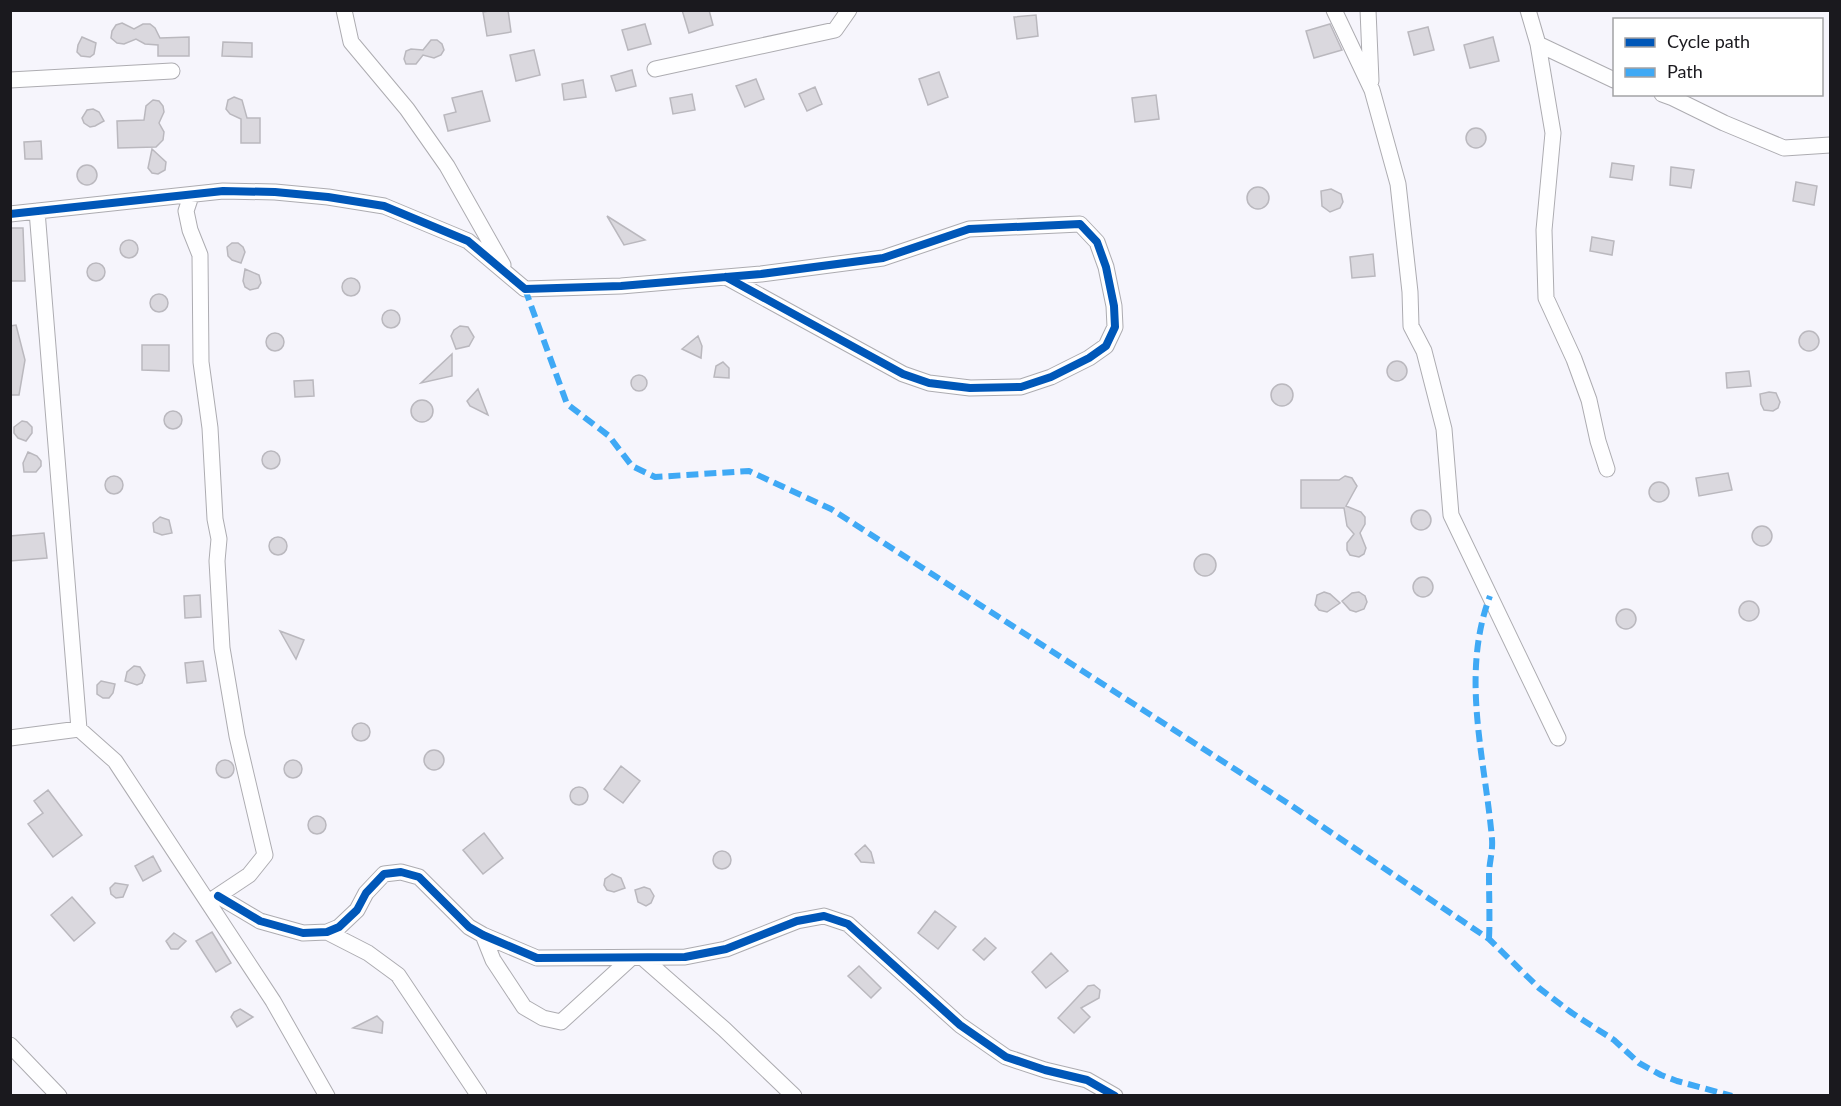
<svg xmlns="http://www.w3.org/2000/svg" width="1841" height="1106" viewBox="0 0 1841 1106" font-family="Lato,sans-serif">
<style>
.building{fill:#dad8de;stroke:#bab8be;stroke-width:1.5}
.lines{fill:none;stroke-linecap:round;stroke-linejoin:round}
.street-casing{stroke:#adacb1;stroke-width:17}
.street{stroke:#fefeff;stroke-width:15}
.quiet{stroke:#3fa9f5;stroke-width:6;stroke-dasharray:12 6;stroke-linecap:butt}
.cycleway-casing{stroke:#fff;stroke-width:11}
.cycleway{stroke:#0057b8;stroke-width:8}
</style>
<rect width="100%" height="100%" fill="#f6f5fc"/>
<path class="building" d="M495,10H508L511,32L487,36L483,12Z
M682,10H709L713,25L689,33Z
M1036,15L1038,36L1017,39L1014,17Z
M122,23L134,29L143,24H150L155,28L160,38L189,37V56H158V45L145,44L136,39L124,44L117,43L111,38L112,31L116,25Z
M645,24L651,44L628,50L622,30Z
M1330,24L1342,50L1314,58L1306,31Z
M1428,27L1434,50L1414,55L1408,32Z
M82,37L96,43L94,54L90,57L81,56L77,52L78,45Z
M1493,37L1499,61L1470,68L1464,45Z
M431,40H437L442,44L444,50L441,55L434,58L423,55L416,64H406L404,59L406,51L411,49L423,50Z
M223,42L252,43V57L222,56Z
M534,50L540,75L516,81L510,55Z
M632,70L636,86L616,91L611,76Z
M939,72L948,97L928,105L919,79Z
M756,79L764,99L745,107L736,86Z
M583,80L586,97L564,100L562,84Z
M815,87L822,104L807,111L799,94Z
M482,91L490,121L448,131L444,115L456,112L452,98Z
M692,94L695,110L673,114L670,98Z
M1156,95L1159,119L1135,122L1132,98Z
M234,97L242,100L247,118H260V143H241V119L230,114L226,109L228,100Z
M153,100L159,101L163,106L164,112L159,123L164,132L163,140L156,147L118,148L117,121L144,120L146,106Z
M93,109L99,112L104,121L95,126L90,127L84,123L82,118L87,110Z
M1466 138a10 10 0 1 1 20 0a10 10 0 1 1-20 0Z
M41,141L42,159H25L24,142Z
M152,149L166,162L165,170L158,174L152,173L148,168Z
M1612,163L1634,166L1632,180L1610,177Z
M77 175a10 10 0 1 1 20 0a10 10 0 1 1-20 0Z
M1671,167L1694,170L1691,188L1670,185Z
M1796,182L1817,186L1814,205L1793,201Z
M1247 198a11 11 0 1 1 22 0a11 11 0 1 1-22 0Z
M1331,189L1341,194L1343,202L1340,208L1330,212L1322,206L1321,191Z
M607,216L645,240L624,245Z
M10,228H23L25,281H10Z
M1592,237L1614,241L1612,255L1590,251Z
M120 249a9 9 0 1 1 18 0a9 9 0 1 1-18 0Z
M232,243H238L243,247L245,252L241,263L232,260L228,256L227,247Z
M1373,254L1375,276L1352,278L1350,257Z
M87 272a9 9 0 1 1 18 0a9 9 0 1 1-18 0Z
M245,269L259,275L261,283L258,288L250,290L245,287L243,281Z
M342 287a9 9 0 1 1 18 0a9 9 0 1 1-18 0Z
M150 303a9 9 0 1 1 18 0a9 9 0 1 1-18 0Z
M382 319a9 9 0 1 1 18 0a9 9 0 1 1-18 0Z
M16,325L25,360L19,395H10V326Z
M460,326L468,327L474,337L469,346L456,349L451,336L454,330Z
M1799 341a10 10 0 1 1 20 0a10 10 0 1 1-20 0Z
M266 342a9 9 0 1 1 18 0a9 9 0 1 1-18 0Z
M698,336L702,346L701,358L682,349Z
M142,345H169V371L142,370Z
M452,354V376L421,383Z
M1387 371a10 10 0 1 1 20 0a10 10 0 1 1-20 0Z
M723,362L729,368V378L714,377L716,366Z
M1749,371L1751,386L1727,388L1726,373Z
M631 383a8 8 0 1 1 16 0a8 8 0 1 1-16 0Z
M313,380L314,396L295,397L294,381Z
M1271 395a11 11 0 1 1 22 0a11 11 0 1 1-22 0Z
M478,389L488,415L470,406L467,401Z
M1769,392L1776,393L1780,402L1778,408L1773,411L1764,410L1761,404L1760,394Z
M411 411a11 11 0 1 1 22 0a11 11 0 1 1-22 0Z
M164 420a9 9 0 1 1 18 0a9 9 0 1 1-18 0Z
M22,421L27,422L32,427V433L26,441L18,438L14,433V427Z
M262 460a9 9 0 1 1 18 0a9 9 0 1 1-18 0Z
M28,452L37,456L41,461V466L36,472H24L23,463Z
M1728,473L1732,490L1699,496L1696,478Z
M105 485a9 9 0 1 1 18 0a9 9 0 1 1-18 0Z
M1345,476L1352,478L1357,486L1346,506L1361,512L1365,517V524L1360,533L1366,548L1364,554L1359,557L1350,555L1347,550V543L1354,534L1347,526L1344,508H1301V480H1339Z
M1649 492a10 10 0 1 1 20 0a10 10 0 1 1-20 0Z
M1411 520a10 10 0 1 1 20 0a10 10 0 1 1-20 0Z
M160,517L169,520L172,533L162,535L154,532L153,523Z
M1752 536a10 10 0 1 1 20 0a10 10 0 1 1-20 0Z
M44,533L47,558L10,561V536Z
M269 546a9 9 0 1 1 18 0a9 9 0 1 1-18 0Z
M1194 565a11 11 0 1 1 22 0a11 11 0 1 1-22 0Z
M1413 587a10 10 0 1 1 20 0a10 10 0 1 1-20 0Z
M1324,592L1330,594L1340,603L1327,612L1319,610L1315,605L1317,595Z
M1359,592L1365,596L1367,602L1364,609L1356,612L1350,610L1342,601L1352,593Z
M200,595L201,617L185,618L184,596Z
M1739 611a10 10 0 1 1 20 0a10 10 0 1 1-20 0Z
M1616 619a10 10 0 1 1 20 0a10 10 0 1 1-20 0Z
M280,631L304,640L296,659Z
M203,661L206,681L187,683L185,663Z
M134,666L140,667L145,675L142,683L137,685L125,681L127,672Z
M101,681L115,684L113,693L109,698H103L97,694V685Z
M352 732a9 9 0 1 1 18 0a9 9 0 1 1-18 0Z
M424 760a10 10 0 1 1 20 0a10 10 0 1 1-20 0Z
M284 769a9 9 0 1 1 18 0a9 9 0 1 1-18 0Z
M216 769a9 9 0 1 1 18 0a9 9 0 1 1-18 0Z
M621,766L640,781L623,803L604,789Z
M570 796a9 9 0 1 1 18 0a9 9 0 1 1-18 0Z
M48,790L82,835L53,857L28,824L43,813L34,801Z
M308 825a9 9 0 1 1 18 0a9 9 0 1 1-18 0Z
M484,833L503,858L483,874L463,850Z
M865,845L871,852L874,863L861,862L855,854Z
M713 860a9 9 0 1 1 18 0a9 9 0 1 1-18 0Z
M153,856L161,871L143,881L135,866Z
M612,874L621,878L625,888L614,892L607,890L604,885L605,879Z
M115,883L128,885L123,897L116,898L111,894L110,888Z
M644,887L650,889L654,896L651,903L646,906L638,902L635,890Z
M72,897L95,923L74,941L51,915Z
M935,911L956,927L938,949L918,933Z
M212,932L231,963L216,972L196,941Z
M174,933L186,941L178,949H171L166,941Z
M985,938L996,948L984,960L973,950Z
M1051,953L1068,971L1046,988L1032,972Z
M859,966L881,988L871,998L848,976Z
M1094,985L1100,990L1099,998L1081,1008L1090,1017L1074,1033L1058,1018L1088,986Z
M240,1009L253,1017L237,1027L231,1017L234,1012Z
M377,1016L383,1022L382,1033L353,1028Z"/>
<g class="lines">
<defs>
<path id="street" d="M344,10L351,42L407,109L447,166L503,265
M1334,10L1372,90L1398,184L1410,292L1411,326L1424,351L1444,429L1451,515L1558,738
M1368,10L1371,81
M1528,10L1538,44L1614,80
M1538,44L1553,133L1544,230L1546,298L1574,359L1589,400L1598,441L1607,469
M655,69L835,30L849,10
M10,80L172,71
M1662,94L1673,98L1724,123L1784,148L1830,145
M191,196L186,211L190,230L200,255L201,362L210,428L215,519L219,539L217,561L222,648L237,736L265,855L249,875L210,901
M37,211L79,729L115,761L273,1001L327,1096
M10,214L223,191L275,192L328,197L384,206L468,241L525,289L621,286L761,274L883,258L969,229L1080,224L1097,242L1106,267L1114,306L1115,327L1106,346L1089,358L1051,377L1021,387L970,388L929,383L903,374L726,277
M10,738L79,729
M218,896L260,921L303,933L327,932L339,927L357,910L366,893L384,874L401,872L419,877L469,927L483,935L537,958L685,957L726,949L797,921L824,916L848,924L960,1025L1006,1057L1045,1070L1087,1080L1115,1096
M327,932L368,953L398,975L479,1096
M483,935L493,960L524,1007L543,1018L561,1022L630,959
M643,958L724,1029L794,1096
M10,1045L59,1096"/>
</defs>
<use href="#street" class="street-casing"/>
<use href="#street" class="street"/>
<path class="quiet" d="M525,289L567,404L609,436L632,466L655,477L749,471L831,509L1289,804L1489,939L1539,988L1572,1013L1614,1040L1639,1063L1661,1075L1677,1081L1732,1096
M1489,939C1490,918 1489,897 1489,875C1489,863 1493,852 1492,839C1485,758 1460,675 1490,596"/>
<defs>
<path id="cycleway" d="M10,214L223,191L275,192L328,197L384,206L468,241L525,289L621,286L761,274L883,258L969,229L1080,224L1097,242L1106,267L1114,306L1115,327L1106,346L1089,358L1051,377L1021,387L970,388L929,383L903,374L726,277
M218,896L260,921L303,933L327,932L339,927L357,910L366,893L384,874L401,872L419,877L469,927L483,935L537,958L685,957L726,949L797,921L824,916L848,924L960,1025L1006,1057L1045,1070L1087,1080L1115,1096"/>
</defs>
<use href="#cycleway" class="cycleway-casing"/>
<use href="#cycleway" class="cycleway"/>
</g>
<rect width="1841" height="1106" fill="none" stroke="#1a191e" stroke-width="24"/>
<rect x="1613" y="18" width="210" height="78" fill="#ffffff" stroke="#a3a3a5" stroke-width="1.5"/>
<rect x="1625" y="38" width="30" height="9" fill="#0057b8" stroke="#a3a3a5" stroke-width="1.5"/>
<text x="1667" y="48" font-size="18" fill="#1a191e">Cycle path</text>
<rect x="1625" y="68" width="30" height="9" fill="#3fa9f5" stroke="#a3a3a5" stroke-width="1.5"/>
<text x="1667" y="78" font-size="18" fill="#1a191e">Path</text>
</svg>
